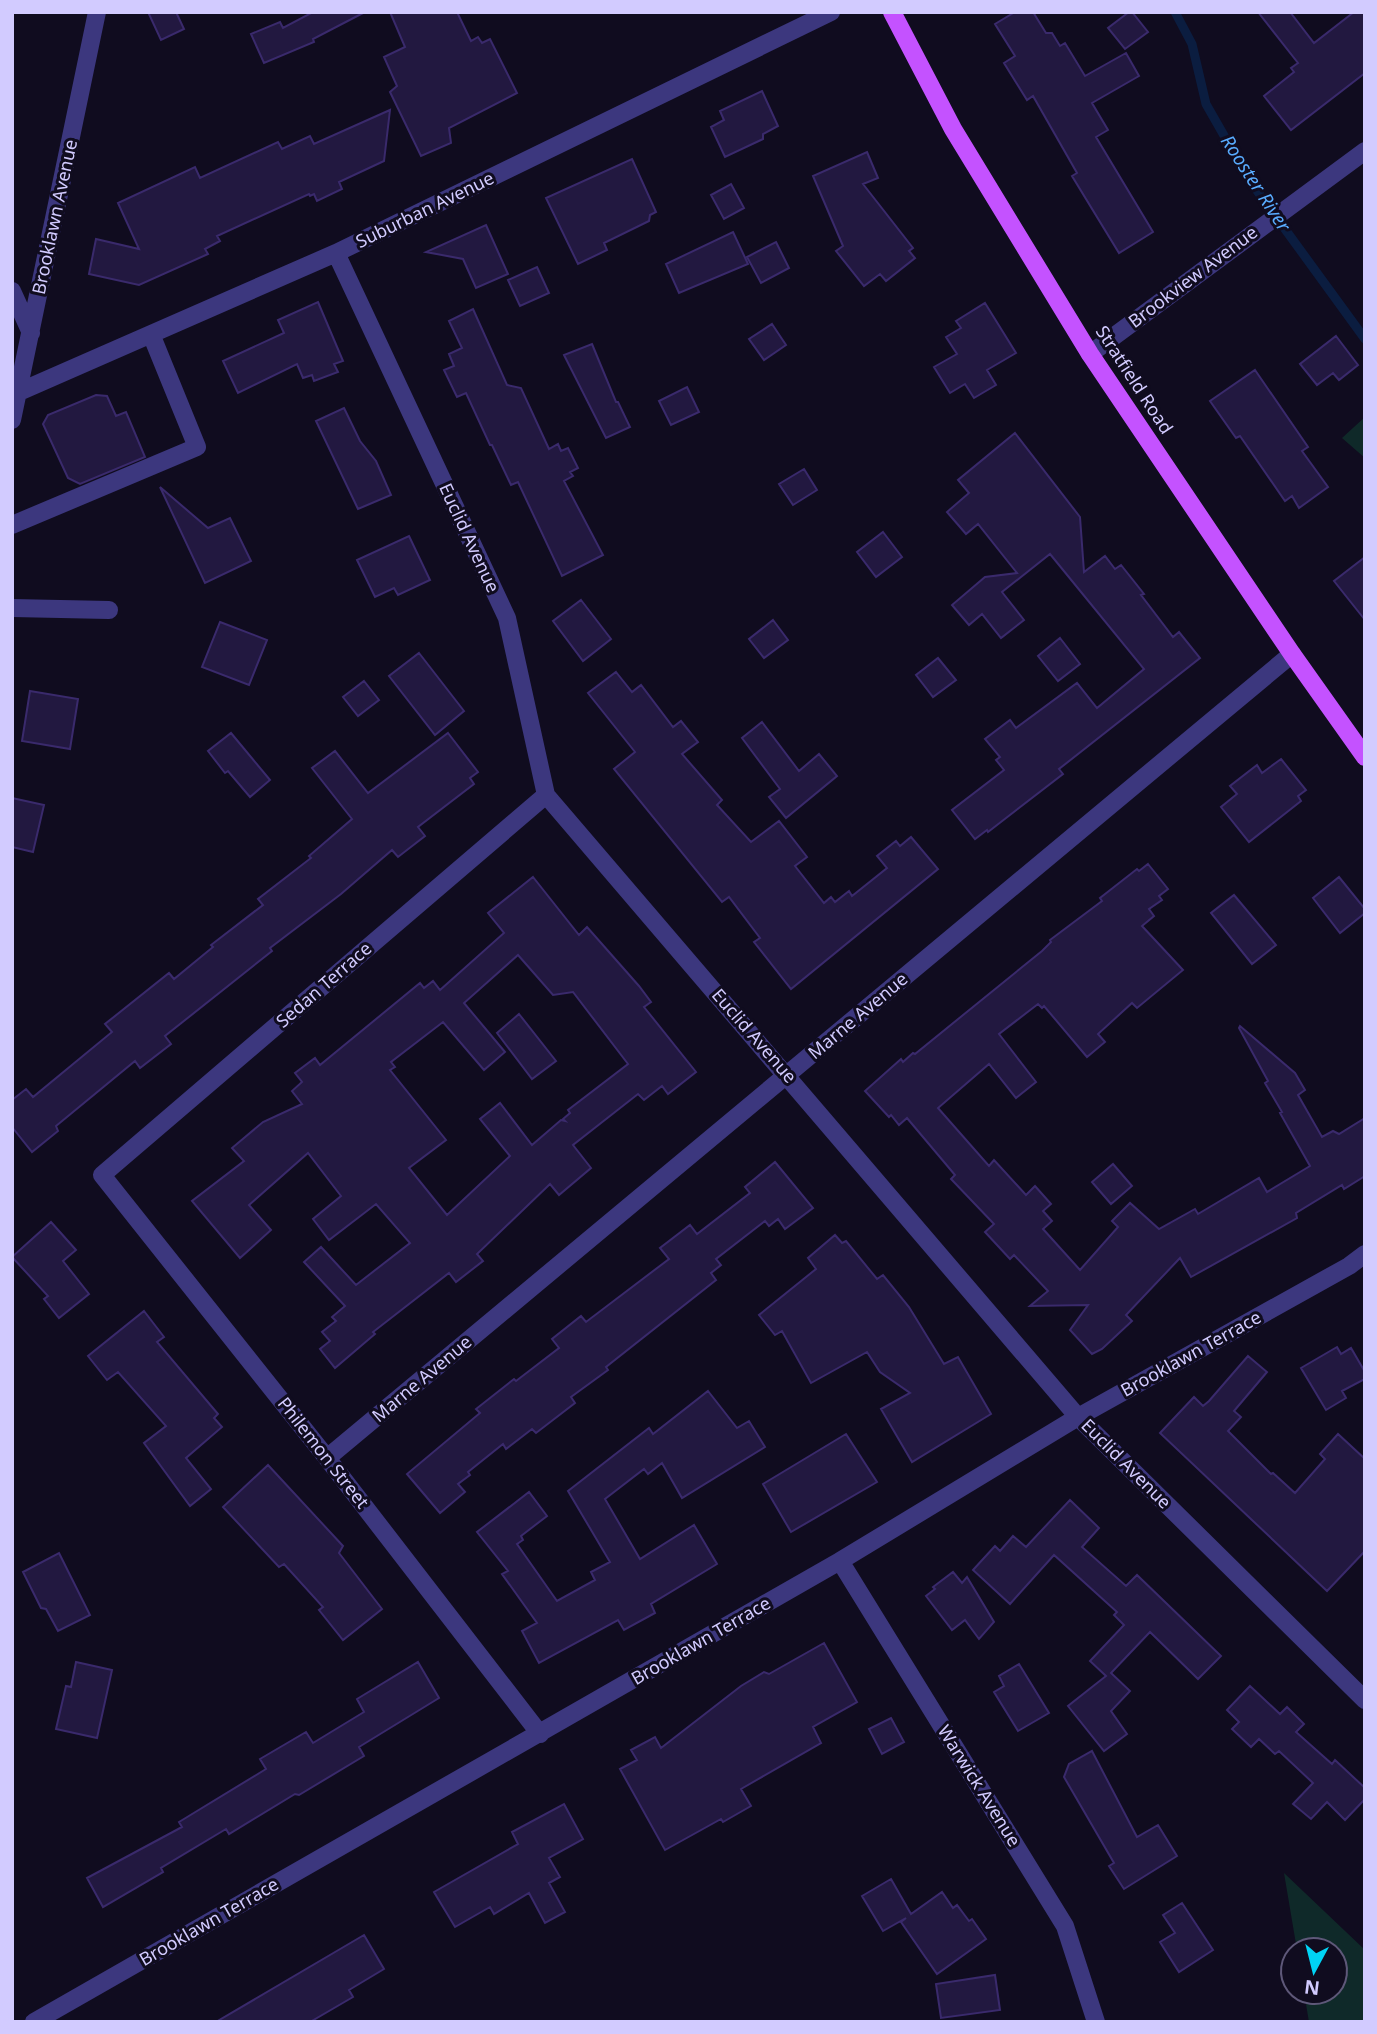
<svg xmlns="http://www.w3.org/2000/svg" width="1377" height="2034" viewBox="0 0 1377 2034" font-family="'Noto Sans',sans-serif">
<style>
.green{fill:#0f2929}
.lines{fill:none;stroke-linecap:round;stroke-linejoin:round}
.stream{stroke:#0b1d40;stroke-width:9}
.building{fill:#221840;stroke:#3a2a6c;stroke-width:2;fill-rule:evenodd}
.minor{stroke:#3c377e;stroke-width:18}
.major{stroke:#c452ff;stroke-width:18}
.labels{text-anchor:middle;stroke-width:6;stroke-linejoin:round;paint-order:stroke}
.street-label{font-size:18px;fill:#d2cbff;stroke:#100c1f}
.water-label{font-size:19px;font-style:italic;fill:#59acff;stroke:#100c1f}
</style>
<rect width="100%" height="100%" fill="#100c1f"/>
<path class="green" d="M1365,417V458L1342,438Z
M1284,1873L1365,1950V2022H1309L1304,1992H1335V1950H1297Z"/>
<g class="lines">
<path class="stream" d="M1175,12L1192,44L1206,104L1250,181L1365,339"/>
</g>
<path class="building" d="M148,12H176L184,29L161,40Z
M313,12H365L313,39L314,42L264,63L251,34L280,22L283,28Z
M390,12H457L471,41L478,37L482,43L490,39L517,93L449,128L451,143L421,156L390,92L397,86L384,57L405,47Z
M1015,12H1033L1046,33H1052L1060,46L1065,43L1085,76L1126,53L1139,76L1092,103L1108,130L1096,137L1153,232L1119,253L1072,176L1077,173L1033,96L1027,100L1004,63L1015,56L995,24Z
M1129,12H1132L1148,32L1125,49L1108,28Z
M1258,12H1290L1314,43L1354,12H1365V73L1291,130L1264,96L1294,72L1291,68L1298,63Z
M762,91L778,126L763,134V139L725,157L711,127L724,120L720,111Z
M390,110L384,161L339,182L342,189L317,201L314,194L310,196L309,194L217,236L220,241L205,249L208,254L139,285L89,274L96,239L139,249L118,203L195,167L200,178L278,142L282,149L310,136L314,144Z
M867,152L878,178L863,184L913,248L909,251L915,258L886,281L880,274L864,286L836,251L843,246L813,176Z
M632,159L656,212L650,215L649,221L604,243L607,250L578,264L546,198Z
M731,184L744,208L724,219L711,195Z
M486,225L508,274L476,288L463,259L426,252Z
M733,232L748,264L679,293L666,264Z
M776,242L789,268L761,283L747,257Z
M537,267L549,293L520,306L508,280Z
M318,302L343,361L334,364L338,372L314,381L312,375L303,378L297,364L238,393L223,361L284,333L278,320Z
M985,303L1016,353L987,370L996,385L974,398L965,384L950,393L934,367L957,354L946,337L961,328L956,321Z
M473,309L507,385L521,388L549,449L558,444L561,451L568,448L578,468L570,472L573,476L564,481L603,555L562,576L518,482L511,485L492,445H490L466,393L457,397L444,370L454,366L449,354L462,348L449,321Z
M772,324L786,345L764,360L749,339Z
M1336,336L1358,365L1339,380L1333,373L1317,385L1300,364Z
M592,344L616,402H618L630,427L606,438L564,355Z
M1255,370L1308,447L1302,451L1328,487L1299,508L1292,496L1285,501L1240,436L1236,438L1210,401Z
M687,387L699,412L671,425L659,401Z
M96,395L107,396L116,416L126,412L145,457L80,484L68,478L43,424L48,415Z
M344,408L360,441L376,461L391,495L358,509L316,421Z
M1015,433L1080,517L1084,572L1105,556L1115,569L1121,565L1144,594L1141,595L1173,637L1179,632L1200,658L1059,769L1063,774L988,832L987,830L975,839L952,810L1004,770L996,760L1000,757L985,739L1010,720L1016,728L1077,683L1097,708L1144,669L1050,554L1002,592L1024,620L1001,638L982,614L969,625L952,605L985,577L1017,573L978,524L966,534L947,512L969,493L958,480Z
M804,469L817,490L793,505L779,484Z
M160,487L208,528L230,518L251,561L205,583Z
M883,532L902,557L876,577L857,552Z
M409,536L430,580L398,595L394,588L375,597L357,560Z
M1365,557V620L1334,581Z
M581,600L611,639L583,661L553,621Z
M773,620L788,640L764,658L749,639Z
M220,622L267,640L249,685L202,667Z
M1060,638L1080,664L1058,681L1038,656Z
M419,653L464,711L435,735L389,676Z
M938,658L956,680L933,697L916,675Z
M616,672L632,692L641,685L673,727L681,721L698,742L682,754L722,800L717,805L751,842L779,821L807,857L795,866L824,903L831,897L835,902L849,891L852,896L887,868L877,856L896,841L900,846L911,837L938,869L791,989L754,942L760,938L729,897L722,902L614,769L635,752L588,693Z
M364,681L379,700L358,716L343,697Z
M30,691L78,699L70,749L22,741Z
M762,722L799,771L819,754L837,776L786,818L769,797L780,789L742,738Z
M231,733L270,780L250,797L228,771L225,773L208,751Z
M448,733L478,772L470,778L474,784L418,827L425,836L398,857L392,850L341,894L270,948L272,951L165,1036L171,1044L140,1068L135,1061L56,1126L58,1131L32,1152L12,1127V1100L26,1089L33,1097L112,1032L105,1024L169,973L174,979L213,947L211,945L263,905L258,899L311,858L309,856L352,819L312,768L335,751L368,793Z
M1281,759L1306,790L1298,796L1301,801L1249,842L1221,807L1237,794L1230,786L1257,765L1262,773Z
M12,798L44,805L33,852L12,847Z
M1148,864L1168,889L1159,896L1162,900L1149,909L1154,916L1142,926L1183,970L1137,1008L1132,1003L1098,1034L1105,1042L1087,1057L1044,1006L1042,1008L1038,1004L999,1034L1036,1082L1016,1098L989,1064L938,1108L989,1166L994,1160L1026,1195L1035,1186L1051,1204L1043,1211L1052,1221L1043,1229L1080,1270L1118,1227L1112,1221L1130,1203L1159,1229L1195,1209L1198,1214L1259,1178L1267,1192L1310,1166L1280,1113L1282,1112L1265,1083L1268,1081L1239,1028L1240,1026L1295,1073L1305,1090L1298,1095L1322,1137L1333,1131L1339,1134L1365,1118V1176L1344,1189L1342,1185L1296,1213L1297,1218L1191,1277L1180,1258L1126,1315L1132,1321L1102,1349L1092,1354L1070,1330L1088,1305L1030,1306L1048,1291L1014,1255L1010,1259L985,1232L994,1224L951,1179L955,1175L907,1118L899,1125L891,1115L889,1117L865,1091L901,1059L903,1062L913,1053L915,1054L1042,951L1051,942L1050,940L1102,901L1100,898L1137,869L1139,871Z
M533,877L579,935L587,927L639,986L651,1002L644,1007L696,1072L668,1094L662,1086L644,1100L638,1094L573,1145L591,1168L559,1195L550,1184L477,1254L483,1261L456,1282L449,1273L373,1332L375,1334L335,1368L320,1349L330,1341L322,1332L336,1321L332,1317L345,1306L304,1262L321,1247L356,1285L410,1243L376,1204L329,1240L313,1219L341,1196L308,1153L249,1205L271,1230L240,1258L192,1201L244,1161L232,1148L263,1122L302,1104L292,1091L302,1082L295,1073L315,1058L320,1065L420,983L424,988L433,981L440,990L504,933L488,913ZM518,955L553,995L573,992L628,1064L568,1110L570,1113L563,1119L565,1121L561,1120L532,1145L500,1103L480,1119L510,1156L447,1215L409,1168L446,1140L390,1070L395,1067L391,1062L443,1022L484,1070L505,1052L464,1003Z
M1339,877L1365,909V913L1340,933L1313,898Z
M1234,895L1276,945L1252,964L1211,913Z
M519,1014L556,1061L532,1079L497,1033Z
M775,1162L813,1208L785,1229L778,1219L769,1226L765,1221L716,1259L721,1265L711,1273L716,1280L606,1367L608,1370L571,1397L575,1403L536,1433L532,1429L506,1449L503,1444L468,1472L470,1475L458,1484L465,1492L440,1513L407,1474L480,1413L476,1409L514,1379L516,1381L559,1348L552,1339L581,1316L586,1322L669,1259L660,1248L690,1225L697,1234L750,1193L745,1187Z
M1113,1164L1132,1186L1111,1204L1092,1182Z
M51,1222L76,1250L63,1261L89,1294L59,1318L44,1299L48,1296L12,1257Z
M835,1235L842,1243L846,1241L877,1279L883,1275L909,1307L944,1364L958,1357L991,1414L912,1462L881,1409L910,1393L880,1372L867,1352L811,1383L782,1331L775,1335L759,1315L816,1269L808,1258Z
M144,1311L164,1337L157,1342L218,1414L214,1418L222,1427L186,1458L211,1489L190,1506L144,1443L166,1426L118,1372L107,1380L88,1356Z
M1337,1347L1341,1354L1351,1348L1365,1372V1379L1342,1391L1346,1398L1326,1410L1301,1368Z
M1248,1356L1267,1372L1234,1411L1241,1417L1228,1431L1271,1474L1273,1473L1295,1493L1325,1459L1320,1454L1338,1434L1365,1459V1551L1327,1591L1160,1433L1194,1397L1203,1406L1209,1401Z
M708,1391L737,1428L749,1421L765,1447L682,1498L662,1463L648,1474L644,1469L605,1499L640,1559L694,1525L717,1564L651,1604L655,1613L624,1630L618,1620L539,1663L522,1631L537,1623L502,1574L508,1571L477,1532L529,1492L547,1516L521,1536L523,1540L517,1544L557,1601L595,1580L591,1572L610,1562L568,1491L649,1428L653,1434Z
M846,1434L877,1482L791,1532L763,1484Z
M268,1465L343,1546L339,1553L382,1609L343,1640L319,1610L323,1607L284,1564L279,1567L223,1507Z
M1070,1500L1099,1528L1082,1547L1126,1586L1137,1575L1221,1656L1198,1679L1150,1632L1111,1673L1130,1691L1111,1711L1127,1734L1104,1751L1068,1706L1106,1676L1090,1661L1124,1625L1114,1615L1117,1612L1054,1555L1010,1604L973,1570L995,1546L1000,1551L1013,1536L1026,1547Z
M59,1553L90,1615L58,1631L46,1609L41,1608L23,1572Z
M953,1572L962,1583L967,1577L994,1622L979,1639L965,1620L952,1630L926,1596L935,1589L933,1587Z
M824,1643L857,1702L813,1727L821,1743L741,1789L751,1806L723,1822L721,1819L665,1850L620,1769L637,1760L631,1750L655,1737L661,1748L741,1686L764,1672L769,1674Z
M76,1662L112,1670L97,1738L56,1729L66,1686L71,1687Z
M418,1662L439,1698L359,1747L364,1756L299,1795L295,1794L229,1834L226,1829L161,1868L163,1872L103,1907L87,1878L182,1827L179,1822L266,1769L260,1759L306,1732L313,1743L364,1712L357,1699Z
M1019,1664L1049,1713L1018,1731L994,1692L1004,1686L999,1676Z
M1250,1686L1280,1714L1287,1707L1304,1724L1296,1732L1332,1764L1335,1760L1365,1788V1799L1345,1820L1327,1802L1311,1819L1293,1804L1313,1783L1279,1751L1275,1754L1259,1739L1251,1747L1232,1729L1239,1722L1227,1710Z
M891,1718L904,1742L882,1754L869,1729Z
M1092,1751L1137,1837L1158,1825L1177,1856L1124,1889L1109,1866L1114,1863L1064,1777L1069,1764Z
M564,1804L583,1839L549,1858L560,1877L549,1883L565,1912L545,1923L529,1893L494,1914L490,1907L455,1927L434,1892L518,1844L512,1832Z
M891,1879L911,1914L942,1892L953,1908L957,1905L969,1921L972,1919L986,1939L937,1974L901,1922L906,1918L883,1931L862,1896Z
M1182,1903L1213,1950L1179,1972L1160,1942L1175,1933L1163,1915Z
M364,1935L384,1969L349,1990L353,1997L310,2022H216Z
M995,1975L1000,2010L941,2018L936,1984Z"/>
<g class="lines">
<path class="minor" d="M336,253L507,618L546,795L1078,1417L1365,1700
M12,291L31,333
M1090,354L1365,151
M12,395L336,253L831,12
M12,420L97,12
M12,525L197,447L151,334
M12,608L109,610
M327,1458L1292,654
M840,1561L1065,1926L1096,2022
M540,1734L327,1458L102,1175L546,795
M34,2022L840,1561L1078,1417L1349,1266L1365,1254"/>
<path class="major" d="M892,12L953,129L1090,354L1292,654L1365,757"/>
</g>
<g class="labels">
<g class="street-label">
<text transform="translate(425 210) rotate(-26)" y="6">Suburban Avenue</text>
<text transform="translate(55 217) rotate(-78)" y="6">Brooklawn Avenue</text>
<text transform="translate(1193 277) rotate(-37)" y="6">Brookview Avenue</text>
<text transform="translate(1134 380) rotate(57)" y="6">Stratfield Road</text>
<text transform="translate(469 538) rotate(65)" y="6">Euclid Avenue</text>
<text transform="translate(324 985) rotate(-41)" y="6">Sedan Terrace</text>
<text transform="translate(858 1016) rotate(-40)" y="6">Marne Avenue</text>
<text transform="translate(754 1036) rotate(49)" y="6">Euclid Avenue</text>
<text transform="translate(1191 1354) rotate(-29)" y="6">Brooklawn Terrace</text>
<text transform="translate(422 1379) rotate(-40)" y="6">Marne Avenue</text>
<text transform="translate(323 1453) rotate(52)" y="6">Philemon Street</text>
<text transform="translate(1126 1464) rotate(45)" y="6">Euclid Avenue</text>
<text transform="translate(701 1641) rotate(-30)" y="6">Brooklawn Terrace</text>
<text transform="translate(979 1786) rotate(58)" y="6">Warwick Avenue</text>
<text transform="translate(209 1922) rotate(-30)" y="6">Brooklawn Terrace</text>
</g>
<g class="water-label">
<text transform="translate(1256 183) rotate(57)" y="7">Rooster River</text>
</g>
</g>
<rect width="1377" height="2034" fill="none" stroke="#d2cbff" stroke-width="28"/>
<g transform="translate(1314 1971) rotate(187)"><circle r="33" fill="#100c1f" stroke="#5e5879" stroke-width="2"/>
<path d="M0-5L12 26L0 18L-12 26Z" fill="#00d4f5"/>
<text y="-10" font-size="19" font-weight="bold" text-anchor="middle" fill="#d2cbff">N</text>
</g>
</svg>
